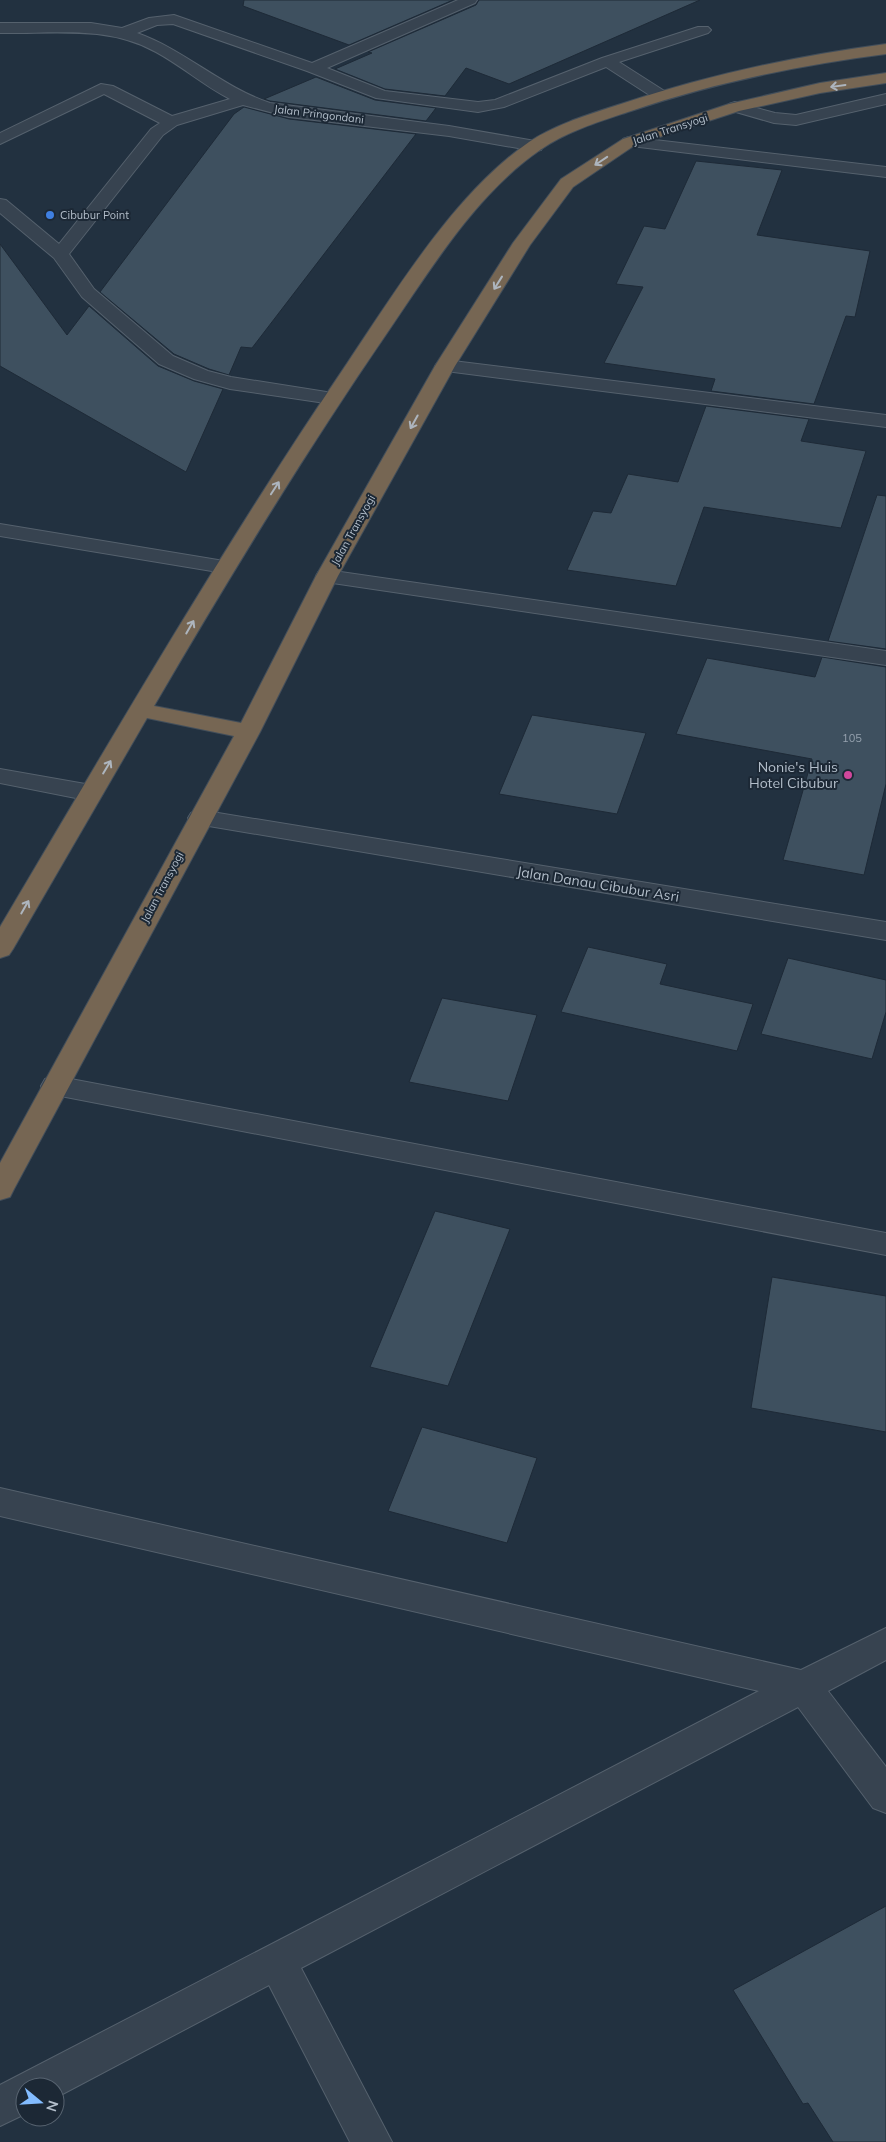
<svg xmlns="http://www.w3.org/2000/svg" width="886" height="2142" viewBox="0 0 886 2142" font-family="Mulish,sans-serif">
<style>
.building{fill:#3e505f;stroke:#1e2a37}
.lines{fill:none;stroke-linecap:round;stroke-linejoin:round}
.minor-casing{stroke:#55616d;stroke-width:2}
.highway-casing{stroke:#424e5a;stroke-width:2}
.minor{fill:#374350;fill-rule:evenodd}
.highway{fill:#766653;fill-rule:evenodd}
.oneway{stroke:#adb5be}
.shop-dot{fill:#3f7fe0;stroke:#1c2835;stroke-width:2}
.hotel-dot{fill:#d1479c;stroke:#1c2835;stroke-width:2}
.labels{text-anchor:middle;stroke-width:4;stroke-linejoin:round;paint-order:stroke}
.far-street-label{font-size:11px;fill:#b3beca;stroke:#1c2835}
.far-poi-label{font-size:11px;fill:#b3beca;stroke:#1c2835;text-anchor:start}
.number-label{font-size:11px;fill:#96a2af}
.poi-label{font-size:14px;fill:#b3beca;stroke:#1c2835;text-anchor:end}
.street-label{font-size:14px;fill:#b3beca;stroke:#1c2835}
</style>
<rect width="100%" height="100%" fill="#223140"/>
<path class="building" d="M244,0H453L349,45L243,6Z
M479,0H700L509,84L466,68L445,96L385,89L335,69L372,53L368,52L476,5Z
M316,77L375,100L436,108L426,121L270,101L264,99Z
M244,107L289,119L416,134L252,348L241,347L229,375L209,369L174,354L100,292L234,114Z
M696,161L782,170L757,235L870,251L855,317L846,316L814,404L711,391L715,379L604,363L643,287L616,284L644,226L665,229Z
M0,244L67,335L89,306L158,366L194,381L223,389L186,472L0,366Z
M706,406L809,419L801,441L866,451L841,528L704,507L676,586L567,570L593,511L611,513L628,474L678,482Z
M877,495L886,496V649L828,641Z
M822,657L886,667V784L864,875L783,860L812,759L676,734L707,658L815,677Z
M532,715L646,733L617,814L499,794Z
M588,947L667,964L660,984L753,1004L737,1051L561,1012Z
M788,958L886,980V1012L872,1059L761,1034Z
M442,998L537,1015L508,1101L409,1082Z
M435,1211L510,1229L448,1386L370,1367Z
M772,1277L886,1296V1432L751,1408Z
M422,1427L537,1458L507,1543L388,1511Z
M886,1906V2142H833L808,2103L803,2104L733,1990Z"/>
<g class="lines">
<defs>
<path id="minor" d="M458,0H477L475,3L327,68L385,91L478,102L495,100L602,58L698,27H708L711,30L708,33L619,62L666,92L668,95L666,98H654L606,67L504,107L478,112L376,98L307,71L173,24L157,25L137,33C185,50 222,87 270,103L449,126L535,141L541,142L543,146L541,150L535,151L449,136L289,117L243,105L177,125L163,135L69,254L94,289L173,356L208,371L231,377L339,394L342,398L339,402L332,404L230,389L194,379L159,364L82,297L54,258L0,213V199L6,200L59,244L151,129L160,123L104,94L0,144V133L101,84L113,86L172,116L230,99C204,86 182,66 156,52C107,25 54,34 0,33V23H91L122,28L149,18L174,15L312,63Z
M886,94V104L796,125L774,123L729,110L727,107L729,104L735,102L775,113L796,115Z
M629,137L886,167V177L623,145L621,142L623,139Z
M445,360L886,415V427L438,370L435,366L438,362Z
M0,524L224,561L232,562L235,567L232,572L224,573L0,536Z
M327,570L886,651V665L319,581L316,576L319,571Z
M0,769L91,785L100,788L103,793L100,798L91,801L0,783Z
M200,810L886,922V940L191,823L188,818L191,813Z
M55,1076L886,1233V1255L45,1093L41,1086L45,1079Z
M0,1488L801,1670L886,1628V1660L828,1691L886,1767V1813L873,1808L798,1707L301,1968L392,2142H350L269,1985L55,2098V2087H25V2114L0,2126V2085L759,1691L0,1516Z"/>
<path id="highway" d="M886,44V54C799,65 714,83 631,111C601,121 567,131 540,150C476,194 430,270 387,333C304,454 228,579 154,706L241,723L316,576L435,366L513,243L561,179L623,139L729,104L820,83L886,73V83L820,93L739,111L635,145L573,187L530,245L455,366L338,576L260,732L14,1189L10,1197L0,1200V1163L234,736L147,718L13,949L9,955L0,958V927C113,736 224,545 348,362C397,289 456,192 529,142C556,124 590,114 621,104C707,75 796,56 886,44Z"/>
</defs>
<use href="#minor" class="minor-casing"/>
<use href="#highway" class="highway-casing"/>
<use href="#minor" class="minor"/>
<use href="#highway" class="highway"/>
</g>
<defs><path id="oneway-shaft" d="M-6 0H5M1.5-3L5.5 0L1.5 3" fill="none" stroke-width="1.6" stroke-linecap="round" stroke-linejoin="round" transform="scale(1.25)"/></defs>
<g class="oneway">
<use href="#oneway-shaft" transform="translate(838 86) rotate(172)"/>
<use href="#oneway-shaft" transform="translate(601 161) rotate(146)"/>
<use href="#oneway-shaft" transform="translate(498 283) rotate(122)"/>
<use href="#oneway-shaft" transform="translate(414 422) rotate(119)"/>
<use href="#oneway-shaft" transform="translate(275 488) rotate(-57)"/>
<use href="#oneway-shaft" transform="translate(190 627) rotate(-60)"/>
<use href="#oneway-shaft" transform="translate(107 767) rotate(-59)"/>
<use href="#oneway-shaft" transform="translate(25 907) rotate(-60)"/>
</g>
<circle class="shop-dot" cx="50" cy="215" r="5"/>
<circle class="hotel-dot" cx="848" cy="775" r="5"/>
<g class="labels">
<g class="far-street-label">
<text transform="translate(319 114) rotate(7)" y="4">Jalan Pringondani</text>
<text transform="translate(670 129) rotate(-18)" y="4">Jalan Transyogi</text>
<text transform="translate(353 530) rotate(-61)" y="4">Jalan Transyogi</text>
<text transform="translate(162 887) rotate(-62)" y="4">Jalan Transyogi</text>
</g>
<g class="far-poi-label">
<text x="60" y="219">Cibubur Point</text>
</g>
<g class="number-label">
<text x="852" y="742">105</text>
</g>
<g class="poi-label">
<text x="838" y="772">Nonie's Huis<tspan x="838" dy="16">Hotel Cibubur</tspan></text>
</g>
<g class="street-label">
<text transform="translate(598 884) rotate(9)" y="5">Jalan Danau Cibubur Asri</text>
</g>
</g>
<g transform="translate(40 2102) rotate(108)"><circle r="24" fill="#1c2835" stroke="#586471"/>
<path d="M0-4L9 19L0 12L-9 19Z" fill="#83bcff"/>
<text y="-8" font-size="14" font-weight="bold" text-anchor="middle" fill="#b3beca">N</text>
</g>
</svg>
